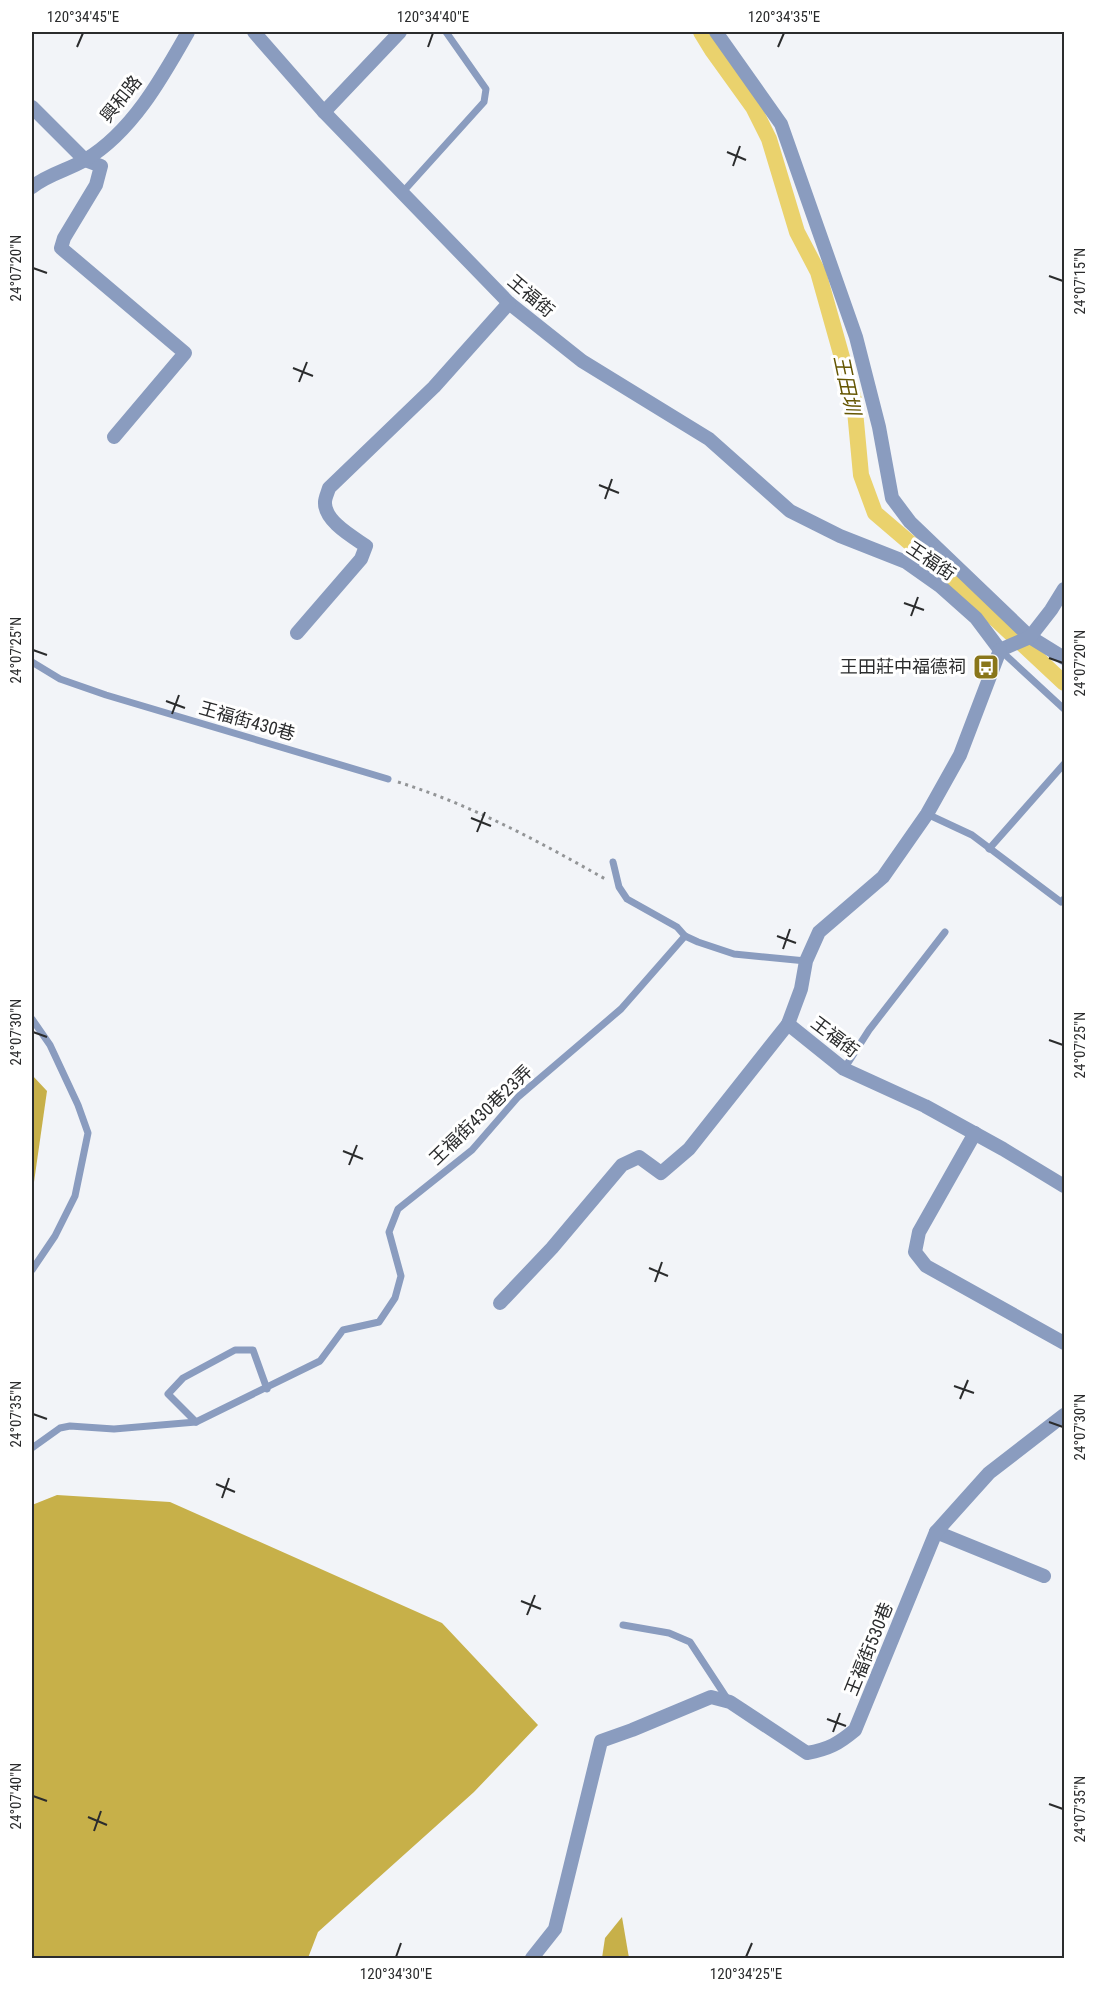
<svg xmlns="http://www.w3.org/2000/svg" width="1096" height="1990" font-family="'Roboto Condensed','Noto Sans TC',sans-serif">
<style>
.forest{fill:#c7b049}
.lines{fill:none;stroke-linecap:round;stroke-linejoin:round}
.canal{stroke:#ead26d;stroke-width:16}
.path{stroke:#939597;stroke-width:3;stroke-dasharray:3 4.5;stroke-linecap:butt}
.service{stroke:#8a9cbf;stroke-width:7}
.minor{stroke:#8a9cbf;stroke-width:14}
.ticks{fill:none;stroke:#2b2c2d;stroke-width:2}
.labels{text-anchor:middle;stroke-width:6;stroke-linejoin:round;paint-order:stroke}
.street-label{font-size:18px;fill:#2b2c2d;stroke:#fff}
.poi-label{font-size:18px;fill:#2b2c2d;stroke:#fff;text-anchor:end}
.water-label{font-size:20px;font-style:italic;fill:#655602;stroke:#fff}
.neatline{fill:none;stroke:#2b2c2d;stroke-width:2}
.ticks-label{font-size:15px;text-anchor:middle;fill:#2b2c2d}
</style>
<rect width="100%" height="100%" fill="#f2f4f8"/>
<!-- forest -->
<g class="forest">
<polygon points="32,1075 47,1091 32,1196"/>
<polygon points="57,1495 170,1502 442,1623 538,1725 474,1792 318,1932 308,1958 32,1958 32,1505"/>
<polygon points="622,1917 629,1958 602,1958 605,1938"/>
</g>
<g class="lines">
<!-- canal -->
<polyline class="canal" points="701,32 712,50 753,107 769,139 797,232 818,272 854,400 861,475 875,513 958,584 1064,683"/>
<!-- path -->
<path class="path" d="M398,782C472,805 540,842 607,880"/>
<!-- service -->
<g class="service">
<polyline points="401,194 484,102 486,89 446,32"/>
<polyline points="1000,650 1064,709"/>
<polyline points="32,662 60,679 106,695 388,779"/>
<polyline points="927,814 972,835 1061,902 1064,899"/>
<polyline points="989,849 1064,764"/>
<polyline points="613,862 619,887 627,899 677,927 685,936 698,942 734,954 806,961"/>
<polyline points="32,1019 50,1045 78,1105 88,1133 75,1196 55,1236 32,1270"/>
<polyline points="844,1069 869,1030 945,932"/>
<polyline points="196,1422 168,1394 183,1378 235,1350 253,1350 267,1389"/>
<polyline points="32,1448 60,1428 70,1426 114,1429 196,1422 320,1361 343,1330 379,1322 395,1298 401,1276 389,1232 398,1209 472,1150 518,1097 621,1009 685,936"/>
<polyline points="623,1625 669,1633 690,1642 728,1700"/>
</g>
<!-- minor -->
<g class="minor">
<polyline points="254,32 324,112 509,303 582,361 709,439 790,511 840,536 906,562 940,586 976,618 1000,650"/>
<polyline points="716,32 781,124 856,337 879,427 892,498 910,522 1030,637 1064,658"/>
<polyline points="32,107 85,160 101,166 96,185 64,238 61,248 185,353 114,437"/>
<polyline points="324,112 400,32"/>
<path d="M32,187C48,174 68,170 85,160C132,132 162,78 188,32"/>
<path d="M297,633L361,559L366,546C353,537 324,521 325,502C325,498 328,492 329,488L434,387L509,303"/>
<polyline points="1000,650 1030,637 1051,610 1064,589"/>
<polyline points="788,1024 844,1069 925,1106 1003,1149 1064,1186"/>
<polyline points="975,1133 919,1232 915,1252 926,1266 1064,1343"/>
<polyline points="500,1303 552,1248 622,1165 639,1157 661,1173 689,1149 788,1024 801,989 806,961 819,932 883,877 927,814 960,755 1000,650"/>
<polyline points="936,1532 1044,1576"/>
<path d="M532,1958L555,1929L601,1741L632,1730L711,1697L730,1702L807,1753C829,1749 838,1744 855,1730L936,1532L989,1473L1064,1415"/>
</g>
</g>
<!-- ticks -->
<path class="ticks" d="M77,47L83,33M428,47L433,33M778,47L784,33M727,152L746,160M733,166L740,146M33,268L47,273M1049,276L1063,281M293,368L313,376M299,382L307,362M599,485L619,493M605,499L612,479M904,603L924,610M911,616L918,597M33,650L47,655M1049,658L1063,663M166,701L185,708M172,714L179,695M471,818L491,826M477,832L485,812M777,936L796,943M783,949L790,929M33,1032L47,1037M1049,1040L1063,1045M343,1151L363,1159M349,1165L357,1145M649,1268L668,1276M655,1282L662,1262M954,1386L974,1393M960,1399L968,1380M33,1414L47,1419M1049,1422L1063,1427M216,1484L235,1492M222,1498L229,1478M521,1601L541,1609M527,1615L535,1595M827,1719L846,1726M833,1732L840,1713M33,1796L47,1801M1049,1804L1063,1809M88,1817L107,1825M94,1831L101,1811M396,1957L401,1943M746,1957L752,1943"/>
<!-- icons -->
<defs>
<g id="bus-square" transform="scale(1.35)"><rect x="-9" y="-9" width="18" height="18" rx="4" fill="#89761a" stroke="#fff"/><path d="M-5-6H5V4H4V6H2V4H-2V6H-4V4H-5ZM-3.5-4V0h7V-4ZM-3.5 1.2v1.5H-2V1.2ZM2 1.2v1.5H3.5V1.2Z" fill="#fff"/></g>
</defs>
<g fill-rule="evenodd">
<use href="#bus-square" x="986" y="667"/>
</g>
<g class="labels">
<!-- street labels -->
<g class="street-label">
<text transform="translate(121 99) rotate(-51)" y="6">興和路</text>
<text transform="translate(531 296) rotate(40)" y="6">王福街</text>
<text transform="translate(931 561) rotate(34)" y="6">王福街</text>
<text transform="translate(247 721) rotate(16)" y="6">王福街430巷</text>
<text transform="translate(835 1037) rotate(37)" y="6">王福街</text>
<text transform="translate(481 1115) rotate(-44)" y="6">王福街430巷23弄</text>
<text transform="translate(869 1649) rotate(-68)" y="6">王福街530巷</text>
</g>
<!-- poi labels -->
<g class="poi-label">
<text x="966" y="673">王田莊中福德祠</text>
</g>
<!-- water labels -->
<g class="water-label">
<text transform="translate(847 385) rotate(78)" y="7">王田圳</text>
</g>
</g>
<!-- border -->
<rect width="1096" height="1990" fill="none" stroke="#ffffff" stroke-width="66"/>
<rect x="33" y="33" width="1030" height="1924" class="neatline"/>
<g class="ticks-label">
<text x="83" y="22">120°34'45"E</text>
<text x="433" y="22">120°34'40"E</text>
<text x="784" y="22">120°34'35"E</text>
<text transform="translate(16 268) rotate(-90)" y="5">24°07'20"N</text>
<text transform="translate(1080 281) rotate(-90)" y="5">24°07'15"N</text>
<text transform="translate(16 650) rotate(-90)" y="5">24°07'25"N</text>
<text transform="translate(1080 663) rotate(-90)" y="5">24°07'20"N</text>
<text transform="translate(16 1032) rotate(-90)" y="5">24°07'30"N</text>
<text transform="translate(1080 1045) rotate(-90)" y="5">24°07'25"N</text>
<text transform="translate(16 1414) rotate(-90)" y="5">24°07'35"N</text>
<text transform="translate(1080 1427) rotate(-90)" y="5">24°07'30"N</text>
<text transform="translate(16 1796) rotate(-90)" y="5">24°07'40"N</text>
<text transform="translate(1080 1809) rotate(-90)" y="5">24°07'35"N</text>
<text x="396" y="1979">120°34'30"E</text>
<text x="746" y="1979">120°34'25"E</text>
</g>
</svg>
